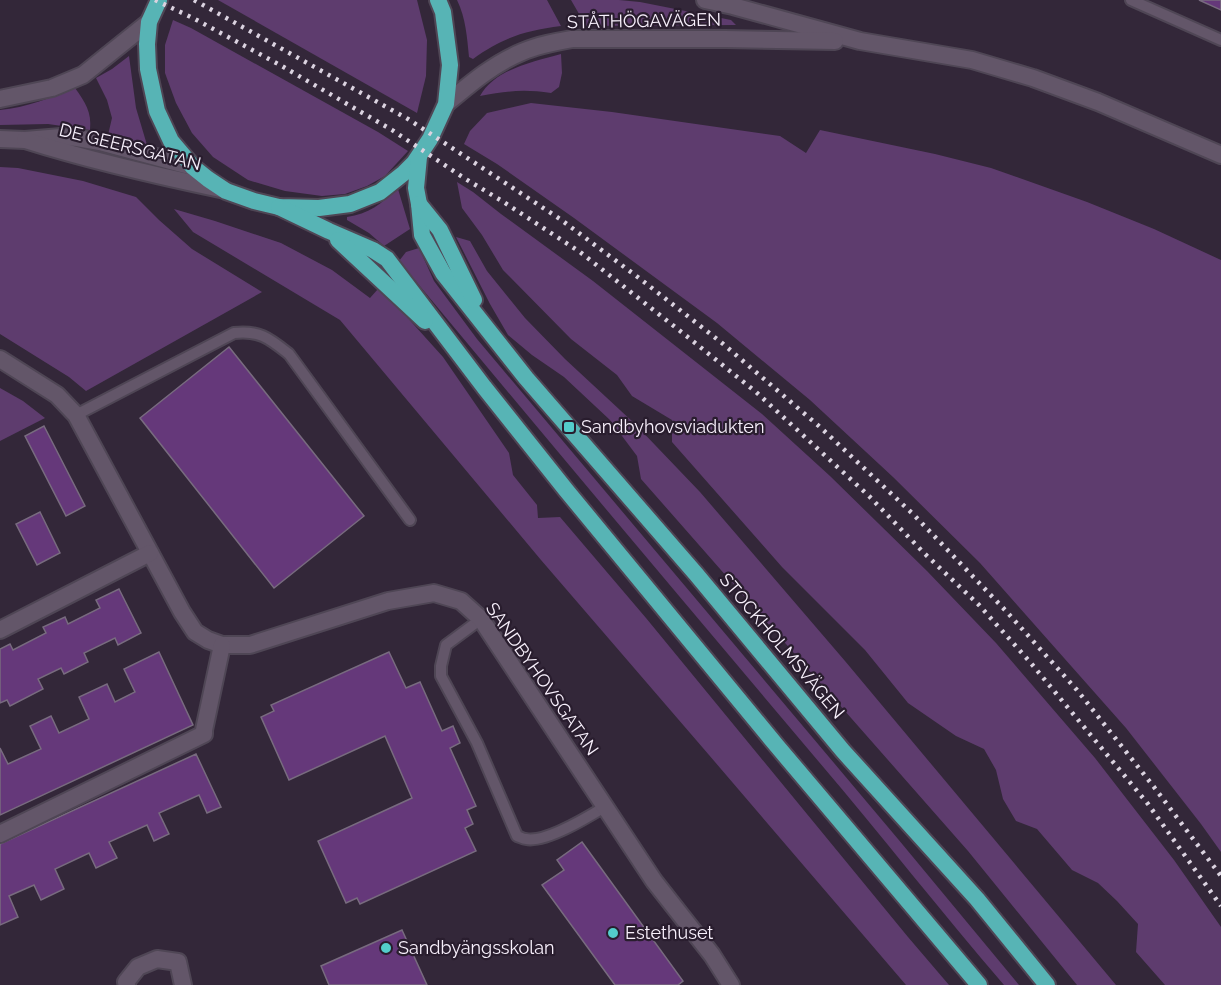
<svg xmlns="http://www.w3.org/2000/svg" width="1221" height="985" font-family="Raleway,sans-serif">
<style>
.green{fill:#5e3c6e}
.building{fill:#65387a;stroke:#786b7f;stroke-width:1.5}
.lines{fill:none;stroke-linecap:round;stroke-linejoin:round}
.service-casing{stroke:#4f4655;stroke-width:14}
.minor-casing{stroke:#4f4655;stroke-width:20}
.secondary-casing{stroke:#4f4655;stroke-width:20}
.trunk-casing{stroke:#4f4655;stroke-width:20}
.service{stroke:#635669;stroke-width:10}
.minor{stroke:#635669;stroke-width:16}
.secondary{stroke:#635669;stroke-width:16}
.trunk{stroke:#57b4b5;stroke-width:16}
.rail{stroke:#dbd3e0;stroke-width:4.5;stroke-dasharray:3 6;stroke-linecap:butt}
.poi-dot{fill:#53cdcb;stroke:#291d2e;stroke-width:2}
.labels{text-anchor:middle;stroke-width:4.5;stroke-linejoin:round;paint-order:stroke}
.street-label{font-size:18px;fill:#f8f0fc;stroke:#291d2e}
.poi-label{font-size:18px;fill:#f8f0fc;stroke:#291d2e;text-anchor:start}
</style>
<rect width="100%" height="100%" fill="#332739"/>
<!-- green -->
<g class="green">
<polygon points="218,0 417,0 427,40 426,76 417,113"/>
<path d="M457,0H547L561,26C525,31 503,37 473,59L469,57C467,37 466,19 457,0Z"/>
<polygon points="571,0 619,0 640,2 731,20 736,25 583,26 582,19"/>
<polygon points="173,20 191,28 378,132 408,151 385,176 367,186 345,194 322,196 285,191 248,180 213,157 192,133 176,103 165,73 165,45"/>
<path d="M561,54L562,73L559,87L551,93C524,89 506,91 480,96C495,69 533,62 561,54Z"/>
<polygon points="129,56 136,108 147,145 108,135 112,118 107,100 96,78 112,69"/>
<path d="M75,88C85,102 92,112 90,130L48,124L0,125V110C26,108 51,97 75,88Z"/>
<polygon points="531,103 612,112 780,136 806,153 820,130 935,154 991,168 1087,202 1154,229 1221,260 1221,852 1201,824 1126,728 980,563 893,477 810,400 717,323 574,218 497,164 464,144 470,131 487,113"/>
<polygon points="0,167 18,168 83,181 136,197 159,220 192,249 262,292 86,391 69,377 0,334"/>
<polygon points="457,182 473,192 501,214 593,281 762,414 830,476 927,571 996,643 1095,758 1174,860 1221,927 1221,985 1165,985 1136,952 1138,924 1117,901 1098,883 1072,870 1037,829 1016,821 1003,799 996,770 984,749 956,736 908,703 865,650 782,567 672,442 672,420 632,396 617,375 571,339 503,270 482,235 462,208"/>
<path d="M397,188L398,189L410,229L384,246L369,233L347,220V217C368,214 382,204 397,188Z"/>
<polygon points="174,209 215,221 281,243 332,270 370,298 378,289 397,306 443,357 509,453 513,475 537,505 538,518 560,517 646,618 908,937 949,985 906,985 709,755 541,560 340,320 193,232"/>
<polygon points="456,237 470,241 487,271 525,318 565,359 634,423 700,492 845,661 1116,985 1077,985 968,851 641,479 637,456 610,420 564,377 532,355 508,335 490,304"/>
<path d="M419,248L434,281L477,339L898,839L1019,985H1004C941,912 882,836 819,762C679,596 538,429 399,261L406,252Z"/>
<polygon points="0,388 23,401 45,418 0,441"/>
</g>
<!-- building -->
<g class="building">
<polygon points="1199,0 1221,0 1221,10"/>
<polygon points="229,347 364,516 274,588 140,418"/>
<polygon points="44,426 85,506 66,516 25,436"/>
<polygon points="40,512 60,553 37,565 16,524"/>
<polygon points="119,589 141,633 118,645 115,638 84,653 88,662 64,674 61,668 38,679 43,689 10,706 7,700 0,703 0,649 10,644 13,650 46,633 43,627 65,617 68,624 100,608 96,600"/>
<polygon points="159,652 193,725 0,815 0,748 8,764 41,749 30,726 51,716 59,733 89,719 79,697 107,684 115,702 135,692 124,669"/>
<polygon points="389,652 406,688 420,682 442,731 453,726 460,743 450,748 476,806 467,810 473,824 465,828 476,851 360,904 357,898 346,903 318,841 412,798 385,736 289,780 261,717 274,711 271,705"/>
<polygon points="196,754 221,807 207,813 199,795 159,813 169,834 154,841 147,825 109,842 117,858 96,868 89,853 55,869 64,889 41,900 34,885 9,896 18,917 0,925 0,844"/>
<polygon points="582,842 683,981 678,985 615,985 542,885 564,870 557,860"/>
<polygon points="402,930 427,985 329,985 321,966"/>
</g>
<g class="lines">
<!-- service casing -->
<g class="service-casing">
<g id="service">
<polyline points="1131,0 1221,40"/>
<path d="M76,415L234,333C260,330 270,339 289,354L410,520"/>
<path d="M481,619L446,645L441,666V676L477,743L517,836C520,837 523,839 526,839C546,843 588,817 606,806"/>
</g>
</g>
<!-- minor casing -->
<g class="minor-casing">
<g id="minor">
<polyline points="0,359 57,395 76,415 182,612 195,632 208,640 222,645 250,645 388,601 434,593 461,601 481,619 654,881 712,955 731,985"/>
<polyline points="0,630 150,553"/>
<polyline points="0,834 204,734 204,730 222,645"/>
<polyline points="127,985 126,982 138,967 157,959 178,962 183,985"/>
</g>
</g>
<!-- secondary casing -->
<g class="secondary-casing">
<g id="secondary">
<polyline points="705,0 733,6 860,41 972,60 1033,78 1098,102 1221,155"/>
<polyline points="0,99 52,88 83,75 149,22"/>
<path d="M446,104C470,84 493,64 522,52C538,45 555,42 572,39H725L835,41"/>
<polyline points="0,139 25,140 61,137 77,138 100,142 193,167"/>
<path d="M25,140C91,161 158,176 225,190"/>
</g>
</g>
<!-- trunk casing -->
<g class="trunk-casing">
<g id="trunk">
<polyline points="159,0 149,22 147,44 148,69 157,111 171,141 193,167 208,179 226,191 254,201 279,207 319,208 350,204 380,192 404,173 414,163 430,139 446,104 450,65 443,12 438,0"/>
<polyline points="419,157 416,188 419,204 422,235 443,273 526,378 696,574 843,751 977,899 1047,985"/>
<polyline points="419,204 440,230 474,300"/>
<polyline points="279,207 329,231 373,250 387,259 484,387 566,490 777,746 979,985"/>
<polyline points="338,240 425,321"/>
</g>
</g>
<!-- service -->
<use href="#service" class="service"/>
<!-- minor -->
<use href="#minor" class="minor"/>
<!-- secondary -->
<use href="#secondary" class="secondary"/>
<!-- trunk -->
<use href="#trunk" class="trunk"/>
<!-- rail -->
<g class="rail">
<polyline points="155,0 193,18 280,65 392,130 464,178 502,201 580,252 689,338 756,392 869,496 924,553 979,605 1030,662 1148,804 1221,906"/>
<polyline points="194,0 408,119 560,219 639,278 722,343 820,427 914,515 1006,611 1077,690 1154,787 1221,876"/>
</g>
</g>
<!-- markers -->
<g class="poi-dot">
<rect x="563" y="421" width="12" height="12" rx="3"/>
<circle cx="613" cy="933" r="6"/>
<circle cx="386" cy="948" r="6"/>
</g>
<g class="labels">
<!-- street labels -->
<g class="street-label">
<text transform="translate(644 21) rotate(-1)" y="6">STÅTHÖGAVÄGEN</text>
<text transform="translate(130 147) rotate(14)" y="6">DE GEERSGATAN</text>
<text transform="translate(782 646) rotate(50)" y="6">STOCKHOLMSVÄGEN</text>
<text transform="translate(542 679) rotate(55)" y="6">SANDBYHOVSGATAN</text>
</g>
<!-- poi labels -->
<g class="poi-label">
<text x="581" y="433">Sandbyhovsviadukten</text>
<text x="625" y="939">Estethuset</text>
<text x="398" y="954">Sandbyängsskolan</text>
</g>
</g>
</svg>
